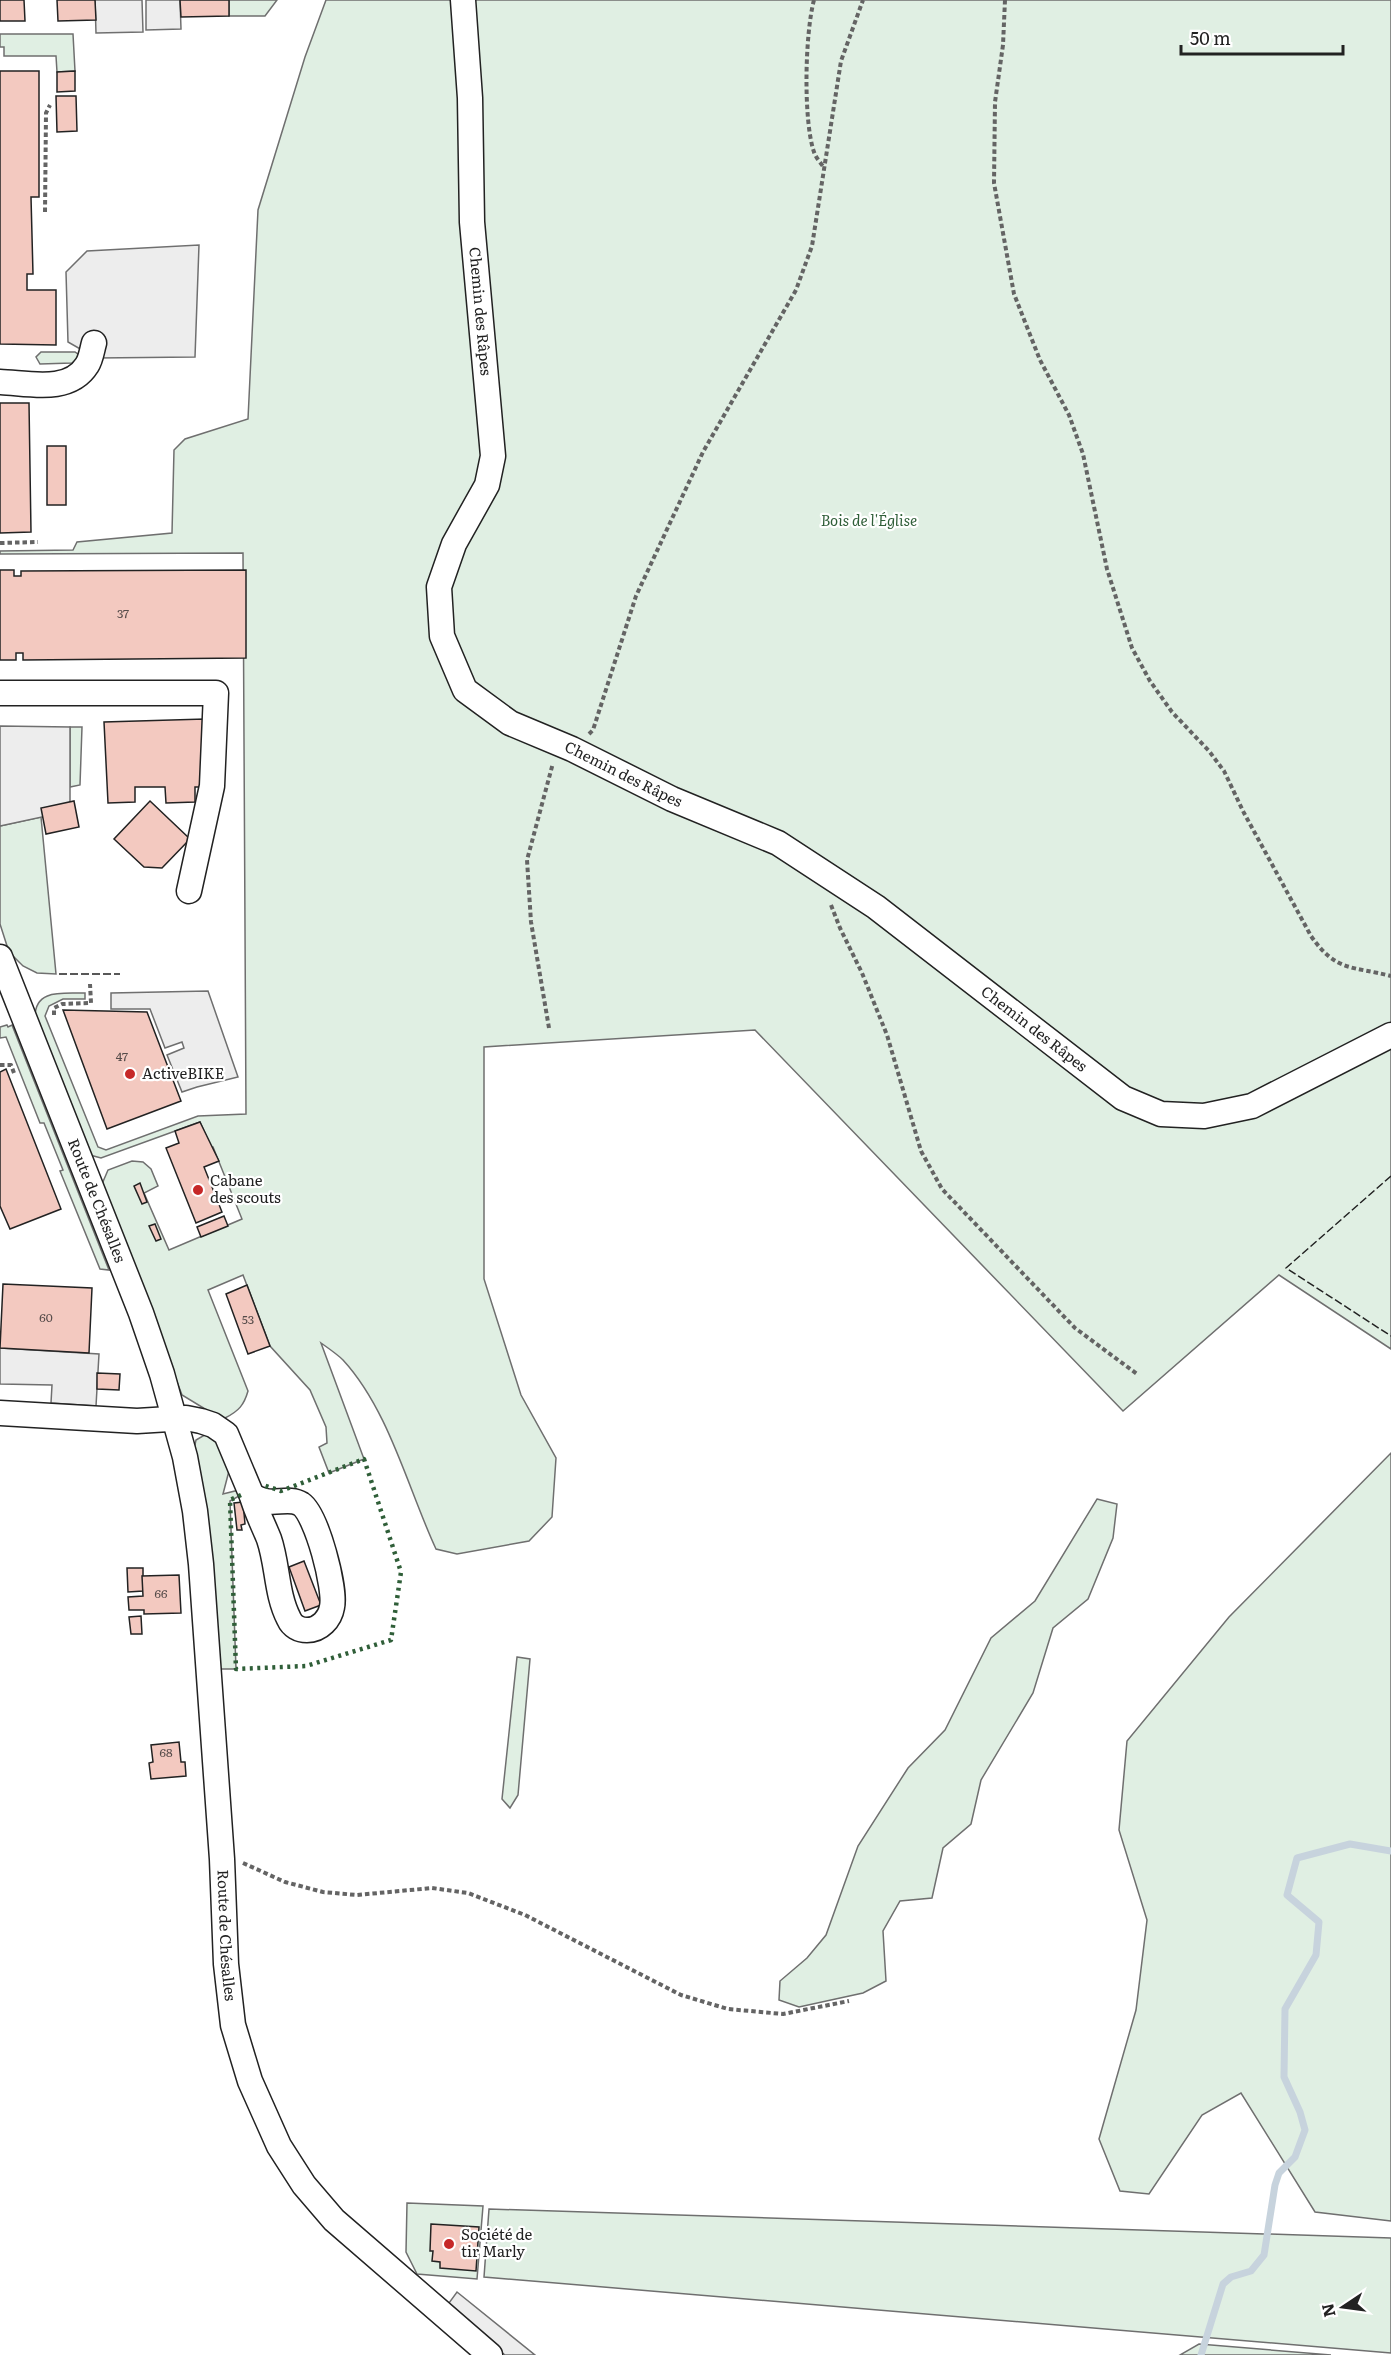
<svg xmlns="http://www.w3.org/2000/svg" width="1391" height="2355" font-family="Literata,serif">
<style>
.green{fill:#e0efe3;stroke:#6f6f6f;stroke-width:1.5}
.parking{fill:#ededed;stroke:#6f6f6f;stroke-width:1.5}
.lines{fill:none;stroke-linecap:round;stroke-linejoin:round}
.stream{stroke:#c7d3dd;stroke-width:7}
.building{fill:#f3c9c0;stroke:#222;stroke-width:1.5}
.minor-casing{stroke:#222;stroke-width:27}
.path{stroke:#646464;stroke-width:4;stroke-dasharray:4.5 3;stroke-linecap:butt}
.minor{stroke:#fff;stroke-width:24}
.hedge{stroke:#2f5e38;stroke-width:4.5;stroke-dasharray:3 4.5;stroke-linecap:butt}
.fence{stroke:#222;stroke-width:1.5;stroke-dasharray:8 3;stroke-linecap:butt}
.poi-dot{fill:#c62828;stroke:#fff;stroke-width:2}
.labels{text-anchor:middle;stroke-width:4.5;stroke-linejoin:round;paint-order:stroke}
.number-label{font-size:12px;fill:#564c4a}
.street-label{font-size:15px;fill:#222;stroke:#fff}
.park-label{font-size:15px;font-style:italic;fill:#2f5e38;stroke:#fff}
.poi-label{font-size:15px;fill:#222;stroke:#fff;text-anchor:start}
</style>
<rect width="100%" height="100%" fill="#fff"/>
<!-- green -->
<g class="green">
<polygon points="229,0 277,0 265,16 229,16"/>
<path d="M326,0H1391V1349L1279,1275L1123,1411L755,1030L484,1047V1279L521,1395L556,1458L552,1517L529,1541L457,1554L436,1549C408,1489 389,1410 343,1360C337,1354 328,1348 321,1343L364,1459L329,1473L319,1447L327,1443L326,1427L310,1390L270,1346L243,1275L208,1290L248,1391C244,1405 239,1411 225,1418L210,1412L182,1395L102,1184L108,1170L132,1161L143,1162L151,1169L158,1186L144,1193L169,1250L242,1219L213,1147H211L200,1122L101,1158L90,1155L35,1017C35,988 64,994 85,993V999H63L49,1006L45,1016L98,1147L106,1150L198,1116L246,1114L243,553L0,554V551L73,550L77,542L172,533L174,450L185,439L248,419L258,210L305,57Z"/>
<polygon points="0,34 73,34 75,71 57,72 56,56 4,56 4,47 0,47"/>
<polygon points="41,352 75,352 82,357 72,363 40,364 36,357"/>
<polygon points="70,727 82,727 80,785 70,787"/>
<polygon points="41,817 56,974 37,973 23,966 9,952 0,924 0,826"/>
<polygon points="7,1025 8,1027 12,1025 109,1270 100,1269 60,1171 63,1170 44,1123 40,1123 6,1037 0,1038 0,1027"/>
<polygon points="208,1433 215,1435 230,1467 223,1494 239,1490 241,1495 230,1501 236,1669 219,1669 215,1589 194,1449 196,1440"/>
<polygon points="1391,1453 1391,2221 1315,2212 1241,2093 1202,2115 1149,2194 1120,2191 1099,2139 1136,2010 1147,1920 1119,1830 1127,1741 1229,1617"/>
<polygon points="1097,1499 1117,1504 1113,1538 1088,1599 1053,1628 1033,1693 981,1780 971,1824 943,1848 932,1898 900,1901 883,1931 886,1981 863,1993 799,2007 779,2000 780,1981 807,1958 826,1935 858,1846 908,1768 945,1730 991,1638 1035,1601"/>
<polygon points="517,1657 530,1659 518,1795 510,1808 502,1799"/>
<polygon points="407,2203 483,2206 477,2279 417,2274 406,2252"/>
<polygon points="489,2209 1391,2238 1391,2353 484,2277"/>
<polygon points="1199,2344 1331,2355 1180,2355"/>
</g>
<!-- parking -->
<g class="parking">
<polygon points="95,0 142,0 143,32 96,33"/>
<polygon points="146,0 180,0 181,29 146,30"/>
<polygon points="199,245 195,357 96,358 68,342 66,272 87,251"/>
<polygon points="0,726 70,727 70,811 0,826"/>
<polygon points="208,991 238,1077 197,1087 182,1092 167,1055 184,1048 182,1042 165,1048 150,1009 111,1009 111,993"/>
<polygon points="0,1348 99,1354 96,1406 51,1403 52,1385 0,1384"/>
<polygon points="457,2292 535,2355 505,2355 446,2307"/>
</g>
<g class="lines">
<!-- stream -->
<polyline class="stream" points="1201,2355 1223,2284 1231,2277 1251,2271 1264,2255 1275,2185 1279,2173 1295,2157 1305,2130 1300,2112 1284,2077 1285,2009 1316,1955 1319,1922 1287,1895 1297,1858 1350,1844 1391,1851"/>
</g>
<!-- building -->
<g class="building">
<polygon points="0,0 24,0 25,21 0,21"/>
<polygon points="57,0 95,0 96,20 58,21"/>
<polygon points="180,0 229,0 229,16 181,17"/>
<polygon points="0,71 39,71 39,197 31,197 33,274 27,274 27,290 56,290 56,345 0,344"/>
<polygon points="75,71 75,91 57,92 57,72"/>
<polygon points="56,96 76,96 77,131 57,132"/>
<polygon points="0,403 29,403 31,532 0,533"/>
<rect x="47" y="446" width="19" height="59"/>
<polygon points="0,570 14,570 14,576 21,576 21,571 246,570 246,658 23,660 23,653 16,653 16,660 0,660"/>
<polygon points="205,719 207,787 195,787 195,802 166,803 165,787 135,787 135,802 108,803 104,722"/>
<polygon points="74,801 79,827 46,834 41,808"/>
<polygon points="150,801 190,839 162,868 144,867 114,839"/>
<polygon points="63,1010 147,1012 181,1101 107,1129"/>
<polygon points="6,1069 61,1209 10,1229 0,1206 0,1072"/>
<polygon points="200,1122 219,1161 204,1167 222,1212 196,1223 166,1148 179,1143 175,1131"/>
<polygon points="140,1183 147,1202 142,1204 134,1186"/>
<polygon points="224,1216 228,1226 201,1237 197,1227"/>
<polygon points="155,1224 161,1239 156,1241 149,1226"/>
<polygon points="3,1284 92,1288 89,1353 0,1348"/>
<polygon points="247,1285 270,1346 248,1354 226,1294"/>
<polygon points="97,1373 120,1374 119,1390 97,1389"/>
<polygon points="243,1502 245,1524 241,1525 242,1530 237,1530 234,1503"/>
<polygon points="304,1561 321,1605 305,1611 289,1567"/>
<polygon points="127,1568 143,1568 143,1591 128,1592"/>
<polygon points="179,1575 181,1613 144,1614 144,1610 129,1610 128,1597 143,1596 142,1576"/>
<polygon points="141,1616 142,1634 131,1634 129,1617"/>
<polygon points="179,1742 181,1762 185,1762 186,1776 151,1779 149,1763 153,1762 151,1745"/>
<polygon points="431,2224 479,2227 476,2271 440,2268 440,2262 432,2261 433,2251 430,2251"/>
</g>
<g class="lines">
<!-- minor casing -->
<g class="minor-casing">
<g id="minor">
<path id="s1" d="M463,0L470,98L472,222L493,456L487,485L454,544L439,587L442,636L465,690L510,723L572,749L672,799L778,843L876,907L1123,1098L1161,1114L1204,1116L1252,1106L1391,1035"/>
<path d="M0,382C28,383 69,394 87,365C91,359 92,350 94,343"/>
<polyline points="0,693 216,693 212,786 189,891"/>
<path id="s2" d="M0,957L141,1313L162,1374L185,1457L195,1511L201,1564L222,1859L226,1964L233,2025L250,2081L279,2146L304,2185L334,2220L490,2355"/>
<polyline points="0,1413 137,1421 186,1418 201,1421 213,1425 226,1434 252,1496"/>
<path d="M252,1496C256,1498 261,1500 265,1501C277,1504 290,1497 301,1504C317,1515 336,1589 332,1607C330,1619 320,1630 307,1630C299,1630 292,1626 289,1619C276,1594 278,1565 269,1539C263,1524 256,1511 252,1496Z"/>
</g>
</g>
<!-- path -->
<g class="path">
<path d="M814,0C805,33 803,120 814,152C816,158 821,163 824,168"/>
<path d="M1005,0L1003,45L995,102L994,183L1014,294L1040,360L1069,415L1083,454L1107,569L1132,648L1150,681L1172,712L1209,751L1224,771L1244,813L1311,936C1336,972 1352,966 1391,976"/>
<polyline points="45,212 46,113 50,105"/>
<polyline points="0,543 38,542"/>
<polyline points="589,734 593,730 636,596 703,452 796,290 812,246 841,61 863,0"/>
<polyline points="831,905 840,928 862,973 887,1035 921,1151 942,1189 1075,1328 1137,1374"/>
<polyline points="54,1015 54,1008 62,1004 91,1003 90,984"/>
<polyline points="549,1028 531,922 527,860 553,763"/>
<polyline points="0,1065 11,1065 14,1073"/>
<polyline points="243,1863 285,1882 323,1892 357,1895 432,1888 468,1893 525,1915 681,1995 728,2009 783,2014 849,2001"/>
</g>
<!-- minor -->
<use href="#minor" class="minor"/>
<!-- hedge -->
<polyline class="hedge" points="241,1495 230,1500 236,1669 306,1666 391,1640 401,1572 364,1459 281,1491 263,1485"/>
<!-- fence -->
<g class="fence">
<polyline points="59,974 120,974"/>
<polyline points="1391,1176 1286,1268 1391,1336"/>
</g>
</g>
<!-- markers -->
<g class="poi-dot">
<circle cx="130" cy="1074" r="6"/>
<circle cx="198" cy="1190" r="6"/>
<circle cx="449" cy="2244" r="6"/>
</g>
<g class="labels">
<!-- number labels -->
<g class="number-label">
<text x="123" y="618">37</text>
<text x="122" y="1061">47</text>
<text x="46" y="1322">60</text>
<text x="248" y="1324">53</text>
<text x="161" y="1598">66</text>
<text x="166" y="1757">68</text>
</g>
<!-- street labels -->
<g class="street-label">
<text dy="5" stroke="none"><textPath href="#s1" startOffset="312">Chemin des Râpes</textPath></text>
<text dy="5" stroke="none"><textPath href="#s1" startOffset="888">Chemin des Râpes</textPath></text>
<text dy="5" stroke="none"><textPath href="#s1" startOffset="1374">Chemin des Râpes</textPath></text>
<text dy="5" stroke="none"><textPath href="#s2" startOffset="262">Route de Chésalles</textPath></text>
<text dy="5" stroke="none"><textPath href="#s2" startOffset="1014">Route de Chésalles</textPath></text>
</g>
<!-- park labels -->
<g class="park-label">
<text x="869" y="526">Bois de l'Église</text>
</g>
<!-- poi labels -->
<g class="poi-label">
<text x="142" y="1079">ActiveBIKE</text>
<text x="210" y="1186">Cabane<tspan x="210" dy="17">des scouts</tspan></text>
<text x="461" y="2240">Société de<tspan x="461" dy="17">tir Marly</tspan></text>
</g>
</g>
<!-- north arrow -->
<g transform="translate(1343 2307) rotate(257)" stroke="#ffffff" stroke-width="4.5" paint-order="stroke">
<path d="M0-4.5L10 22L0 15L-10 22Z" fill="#222222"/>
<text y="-9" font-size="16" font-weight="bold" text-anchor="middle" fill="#222222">N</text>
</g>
<!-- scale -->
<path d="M1181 45v9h162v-9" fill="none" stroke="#222222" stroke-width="3"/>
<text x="1190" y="45" font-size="18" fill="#222222" stroke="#ffffff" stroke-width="4.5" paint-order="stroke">50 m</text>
</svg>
